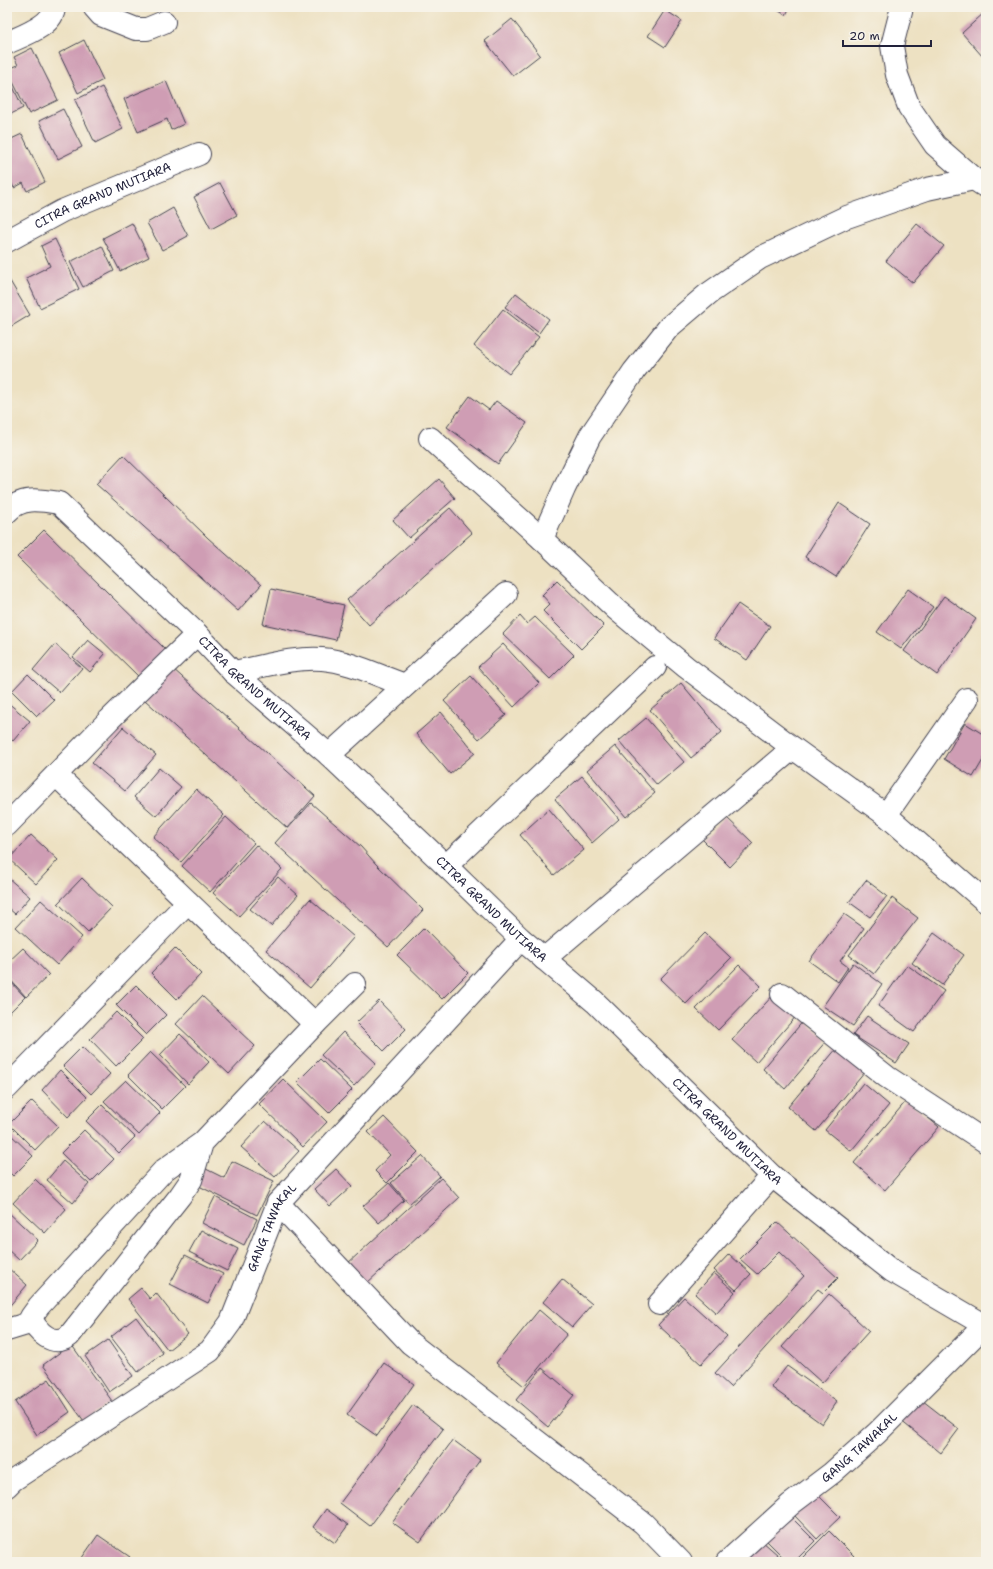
<svg xmlns="http://www.w3.org/2000/svg" width="993" height="1569" font-family="'Shantell Sans',sans-serif">
<style>
.building{fill:#cf9db4}
.lines{fill:none;stroke-linecap:round;stroke-linejoin:round}
.minor-casing{stroke:#403f4f;stroke-width:24}
.minor{stroke:#fff;stroke-width:22}
.labels{text-anchor:middle;stroke-width:3;stroke-linejoin:round;paint-order:stroke}
.street-label{font-size:12px;fill:#22223b;stroke:#f7f3e8}
</style>
<rect width="100%" height="100%" fill="#f7f3e8"/>
<filter id="ink" filterUnits="userSpaceOnUse"><feTurbulence type="fractalNoise" baseFrequency=".025" numOctaves="2"/><feDisplacementMap in="SourceGraphic" scale="8" xChannelSelector="R" yChannelSelector="G"/><feConvolveMatrix kernelMatrix="1 2 1 2 8 2 1 2 1" color-interpolation-filters="sRGB"/></filter>
<filter id="wash" filterUnits="userSpaceOnUse"><feTurbulence type="fractalNoise" baseFrequency=".012" numOctaves="4" result="noise"/><feDisplacementMap in="SourceGraphic" scale="16" xChannelSelector="R" yChannelSelector="G"/><feGaussianBlur stdDeviation="0.9" result="paint"/><feColorMatrix in="noise" values="0 0 0 0 0 0 0 0 0 0 0 0 0 0 0 0 0 1.4 0 .05"/><feComposite in="paint" operator="in"/></filter>
<g filter="url(#wash)">
<rect width="100%" height="100%" fill="#ede1c2"/>
<g id="blocks">
<!-- building -->
<g class="building">
<polygon points="772,7 790,7 786,15"/>
<polygon points="665,10 682,21 665,47 648,36"/>
<polygon points="986,11 986,54 983,57 962,33"/>
<polygon points="512,19 540,55 513,76 485,41"/>
<polygon points="84,40 103,80 78,93 59,53"/>
<polygon points="32,48 58,100 29,114 7,70 18,65 14,57"/>
<polygon points="7,74 23,108 7,116"/>
<polygon points="166,81 184,124 171,130 167,119 138,132 124,99"/>
<polygon points="102,87 123,129 95,143 75,100"/>
<polygon points="63,109 82,147 58,159 39,121"/>
<polygon points="22,134 45,182 27,191 23,183 14,188 7,174 7,141"/>
<polygon points="220,183 237,215 211,229 194,197"/>
<polygon points="173,208 188,236 162,250 147,223"/>
<polygon points="132,223 149,257 120,271 103,238"/>
<polygon points="917,224 944,246 913,283 886,261"/>
<polygon points="55,239 79,289 40,308 26,278 50,266 41,246"/>
<polygon points="102,246 114,271 83,287 70,262"/>
<polygon points="7,276 30,315 7,329"/>
<polygon points="516,293 549,319 539,333 505,307"/>
<polygon points="503,309 539,337 509,374 474,346"/>
<polygon points="470,396 489,410 496,401 527,423 498,464 447,427"/>
<polygon points="123,455 208,538 261,585 238,611 96,484"/>
<polygon points="439,479 455,498 409,538 393,520"/>
<polygon points="839,503 870,524 836,577 805,557"/>
<polygon points="450,508 472,533 369,625 347,600"/>
<polygon points="44,530 168,652 141,679 17,557"/>
<polygon points="557,580 604,626 581,649 543,611 550,604 542,595"/>
<polygon points="271,589 344,605 336,640 263,624"/>
<polygon points="908,589 933,607 901,649 877,632"/>
<polygon points="944,596 976,619 937,675 904,651"/>
<polygon points="738,604 770,626 747,660 714,638"/>
<polygon points="520,616 527,624 535,617 574,655 550,679 503,634"/>
<polygon points="88,640 105,654 90,672 73,657"/>
<polygon points="55,644 82,668 60,693 33,670"/>
<polygon points="503,644 539,683 514,707 478,667"/>
<polygon points="172,668 315,796 287,828 145,700"/>
<polygon points="28,674 54,700 37,716 12,691"/>
<polygon points="471,676 506,715 479,739 444,701"/>
<polygon points="681,683 722,732 691,758 650,710"/>
<polygon points="7,702 30,721 13,741 7,736"/>
<polygon points="441,712 475,753 450,774 416,734"/>
<polygon points="646,718 684,762 657,785 619,741"/>
<polygon points="965,723 986,736 986,755 973,777 944,759"/>
<polygon points="123,727 156,755 125,791 92,763"/>
<polygon points="615,746 655,793 626,817 587,770"/>
<polygon points="159,768 181,787 156,816 134,797"/>
<polygon points="582,776 619,819 592,843 555,799"/>
<polygon points="196,789 224,815 181,862 153,837"/>
<polygon points="311,803 361,847 376,864 423,910 388,947 275,843"/>
<polygon points="549,809 584,850 554,875 520,835"/>
<polygon points="725,816 753,843 730,867 702,839"/>
<polygon points="226,817 254,843 210,892 182,866"/>
<polygon points="31,835 58,860 36,884 9,859"/>
<polygon points="256,845 282,869 239,916 213,893"/>
<polygon points="7,877 30,897 15,914 7,907"/>
<polygon points="278,877 298,895 271,926 250,909"/>
<polygon points="82,878 112,907 88,932 58,903"/>
<polygon points="866,880 887,896 870,917 849,902"/>
<polygon points="892,898 918,918 874,974 849,955"/>
<polygon points="310,899 354,937 310,988 266,950"/>
<polygon points="41,900 82,937 57,965 16,927"/>
<polygon points="844,914 864,928 840,961 848,967 838,982 809,961"/>
<polygon points="424,928 468,973 442,999 397,955"/>
<polygon points="705,933 731,958 686,1004 660,979"/>
<polygon points="934,933 964,955 942,985 912,963"/>
<polygon points="23,948 49,975 26,997 7,976 7,963"/>
<polygon points="175,948 201,974 177,999 151,973"/>
<polygon points="853,963 882,984 853,1026 823,1006"/>
<polygon points="739,965 761,986 718,1030 696,1009"/>
<polygon points="907,965 944,991 914,1032 878,1006"/>
<polygon points="7,978 25,997 7,1015"/>
<polygon points="136,985 166,1015 146,1035 116,1005"/>
<polygon points="775,993 798,1014 756,1062 732,1040"/>
<polygon points="202,996 255,1046 229,1074 176,1024"/>
<polygon points="379,1001 406,1029 384,1051 356,1023"/>
<polygon points="116,1012 143,1039 116,1066 90,1039"/>
<polygon points="867,1016 909,1044 896,1063 853,1035"/>
<polygon points="804,1020 827,1040 785,1089 763,1069"/>
<polygon points="343,1032 376,1063 354,1086 321,1055"/>
<polygon points="180,1034 209,1062 188,1084 160,1055"/>
<polygon points="82,1047 110,1074 91,1094 63,1066"/>
<polygon points="837,1048 865,1072 816,1131 788,1107"/>
<polygon points="150,1052 185,1086 162,1109 128,1075"/>
<polygon points="320,1059 352,1090 329,1113 297,1082"/>
<polygon points="60,1070 87,1097 68,1117 42,1090"/>
<polygon points="283,1079 327,1122 303,1147 259,1104"/>
<polygon points="126,1080 160,1113 139,1135 104,1101"/>
<polygon points="863,1083 889,1105 851,1151 825,1130"/>
<polygon points="907,1100 939,1127 885,1190 854,1163"/>
<polygon points="32,1101 58,1126 35,1150 9,1124"/>
<polygon points="102,1105 135,1137 119,1153 86,1121"/>
<polygon points="384,1117 418,1152 387,1183 375,1171 390,1155 368,1132"/>
<polygon points="265,1121 299,1151 275,1177 241,1147"/>
<polygon points="84,1130 114,1159 91,1182 61,1153"/>
<polygon points="7,1131 33,1156 13,1176 7,1170"/>
<polygon points="422,1156 440,1176 409,1204 391,1183"/>
<polygon points="63,1161 89,1184 73,1203 47,1180"/>
<polygon points="232,1161 274,1181 257,1215 197,1185 204,1168 224,1178"/>
<polygon points="336,1169 352,1186 330,1206 314,1189"/>
<polygon points="441,1178 459,1198 366,1284 347,1264"/>
<polygon points="35,1179 66,1209 45,1233 13,1203"/>
<polygon points="389,1183 404,1200 379,1223 363,1206"/>
<polygon points="215,1197 257,1219 244,1245 202,1223"/>
<polygon points="7,1211 38,1240 19,1260 7,1249"/>
<polygon points="777,1222 838,1278 823,1293 818,1289 730,1387 715,1373 804,1276 779,1252 757,1274 740,1259"/>
<polygon points="201,1230 238,1249 227,1271 189,1252"/>
<polygon points="729,1254 751,1274 736,1290 714,1270"/>
<polygon points="185,1255 223,1274 208,1303 170,1284"/>
<polygon points="7,1267 27,1285 7,1309"/>
<polygon points="714,1273 735,1292 716,1313 695,1294"/>
<polygon points="562,1279 592,1304 572,1327 543,1302"/>
<polygon points="141,1288 150,1299 156,1293 188,1334 168,1350 128,1299"/>
<polygon points="829,1294 869,1331 822,1383 782,1347"/>
<polygon points="684,1297 727,1336 701,1364 658,1325"/>
<polygon points="539,1310 567,1334 524,1386 496,1363"/>
<polygon points="136,1317 163,1353 138,1372 111,1337"/>
<polygon points="108,1340 133,1376 109,1392 85,1356"/>
<polygon points="71,1344 112,1401 84,1421 43,1365"/>
<polygon points="384,1363 414,1384 377,1436 347,1415"/>
<polygon points="787,1366 837,1402 822,1424 771,1387"/>
<polygon points="542,1368 574,1395 548,1427 516,1400"/>
<polygon points="49,1379 70,1412 37,1435 15,1402"/>
<polygon points="918,1397 959,1429 941,1453 900,1420"/>
<polygon points="413,1405 443,1429 370,1526 340,1503"/>
<polygon points="453,1440 480,1460 420,1542 392,1522"/>
<polygon points="816,1493 840,1517 817,1539 794,1515"/>
<polygon points="326,1509 348,1525 335,1543 313,1527"/>
<polygon points="790,1516 815,1541 794,1562 788,1562 766,1540"/>
<polygon points="829,1531 854,1556 848,1562 798,1562"/>
<polygon points="98,1535 130,1557 126,1562 79,1562"/>
<polygon points="762,1541 786,1562 744,1562"/>
</g>
</g>
</g>
<g filter="url(#ink)">
<use href="#blocks" fill-opacity="0" stroke="#403f4f" stroke-width="1"/>
<g class="lines">
<!-- minor casing -->
<g class="minor-casing">
<g id="minor">
<polyline points="94,7 101,15 136,29 147,29 164,22"/>
<polyline points="902,7 892,46 897,75 909,107 935,145 974,179 983,185"/>
<path d="M7,43C21,36 54,26 54,7"/>
<path id="s1" d="M7,241L62,211L199,154"/>
<polyline points="430,438 542,539 616,609 686,667 793,748 544,959"/>
<path id="s2" d="M7,512C21,496 41,500 59,503L197,634L233,672L329,755L446,866L521,939L595,1002L772,1176L892,1271L986,1326"/>
<polyline points="542,539 564,489 590,436 634,371 669,327 708,294 760,258 844,218 927,189 974,179"/>
<path d="M233,672C262,667 292,657 322,659C350,661 378,676 405,685"/>
<polyline points="793,748 886,815 986,902"/>
<polyline points="329,755 506,594"/>
<polyline points="56,775 315,1024"/>
<polyline points="886,815 967,699"/>
<polyline points="7,825 109,720 197,634"/>
<polyline points="446,866 655,667"/>
<polyline points="782,994 887,1077 986,1142"/>
<polyline points="7,1088 188,902"/>
<path d="M202,1143L191,1180L180,1196L69,1336C54,1348 36,1332 31,1317L39,1306L164,1170L202,1143L315,1024L355,984"/>
<polyline points="278,1203 410,1343 643,1523 681,1562"/>
<polyline points="659,1304 772,1176"/>
<polyline points="7,1330 33,1322"/>
<path id="s3" d="M7,1486L13,1480L210,1351L231,1322L278,1203L521,939"/>
<path id="s4" d="M727,1562L791,1504L832,1473L877,1433L986,1324"/>
</g>
</g>
<!-- minor -->
<use href="#minor" class="minor"/>
</g>
</g>
<g class="labels">
<!-- street labels -->
<g class="street-label">
<text dy="4" stroke="none"><textPath href="#s1" startOffset="106">CITRA GRAND MUTIARA</textPath></text>
<text dy="4" stroke="none"><textPath href="#s2" startOffset="325">CITRA GRAND MUTIARA</textPath></text>
<text dy="4" stroke="none"><textPath href="#s2" startOffset="649">CITRA GRAND MUTIARA</textPath></text>
<text dy="4" stroke="none"><textPath href="#s2" startOffset="973">CITRA GRAND MUTIARA</textPath></text>
<text dy="4" stroke="none"><textPath href="#s3" startOffset="383">GANG TAWAKAL</textPath></text>
<text dy="4" stroke="none"><textPath href="#s4" startOffset="175">GANG TAWAKAL</textPath></text>
</g>
</g>
<!-- margin -->
<rect width="993" height="1569" fill="none" stroke="#f7f3e8" stroke-width="24"/>
<!-- scale -->
<path d="M843 40v6h88v-6" fill="none" stroke="#22223b" stroke-width="2"/>
<text x="849" y="40" font-size="12" fill="#22223b" stroke="#f7f3e8" stroke-width="3" paint-order="stroke">20 m</text>
</svg>
